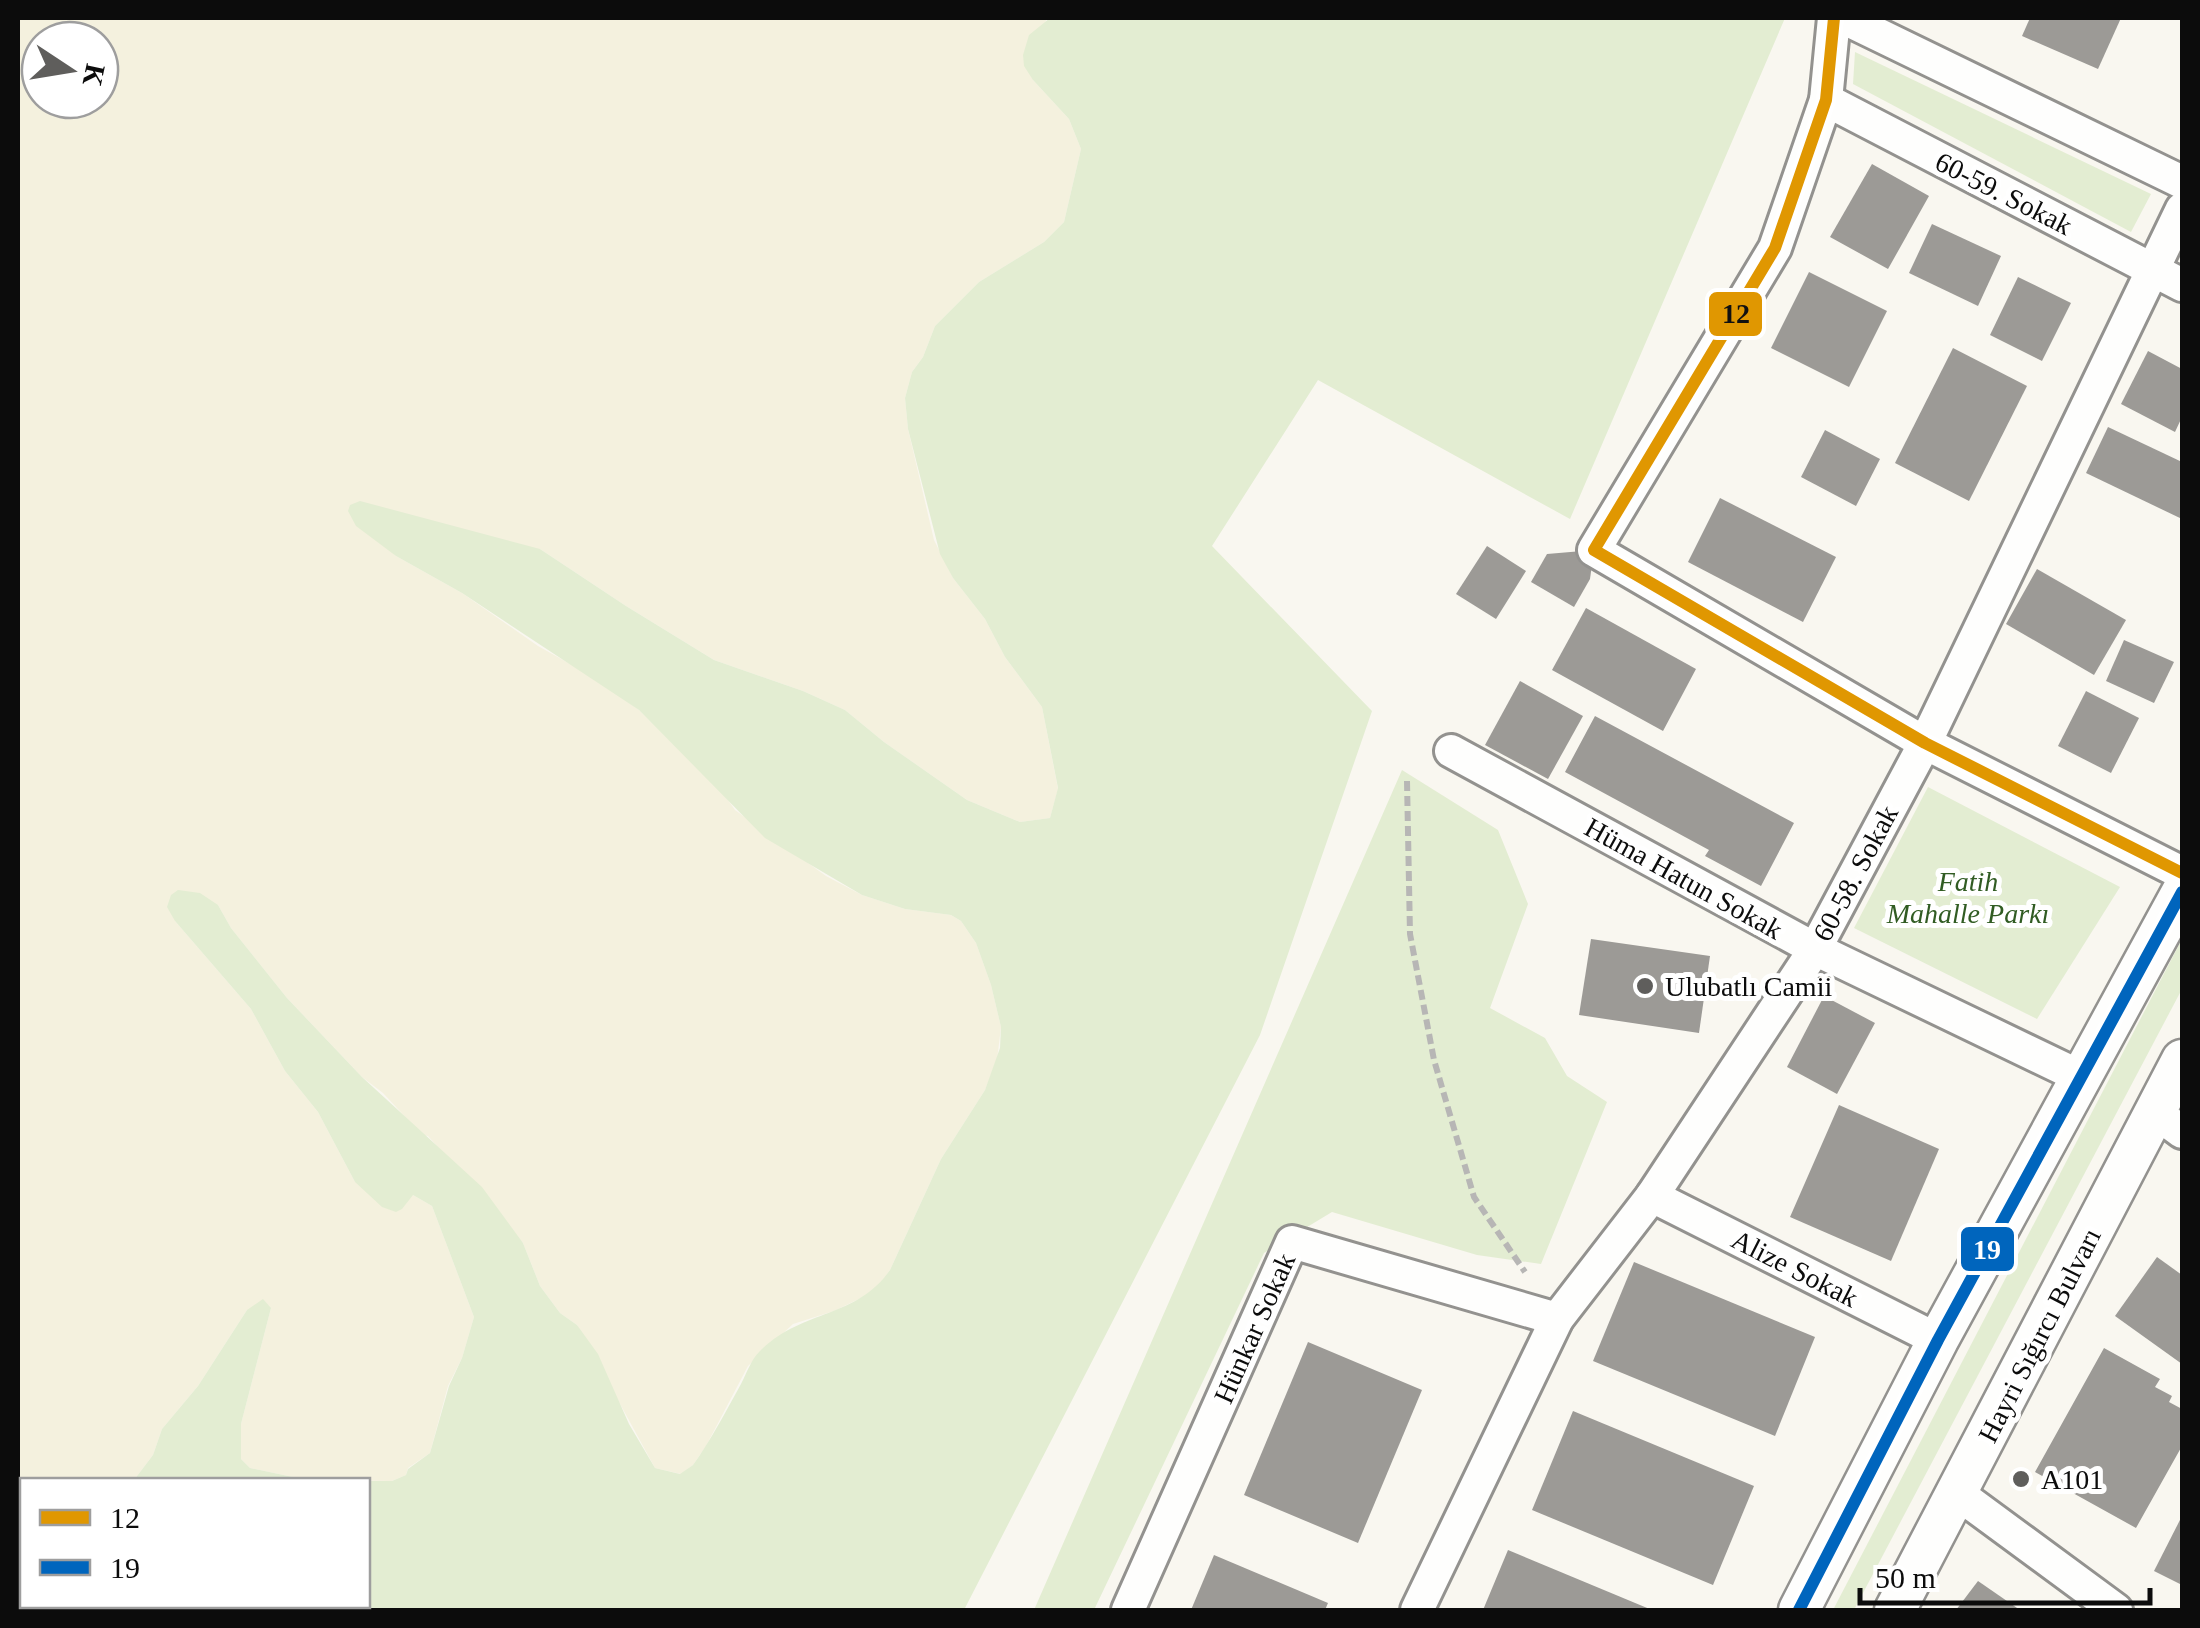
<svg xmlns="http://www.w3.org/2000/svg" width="2200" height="1628" font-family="'Times New Roman',serif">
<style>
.farmland{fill:#f4f1de;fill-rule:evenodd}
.green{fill:#e3edd2}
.building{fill:#9c9a96}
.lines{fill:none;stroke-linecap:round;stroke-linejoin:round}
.minor-casing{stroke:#93928f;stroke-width:38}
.tertiary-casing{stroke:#93928f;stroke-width:45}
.path{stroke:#b7b6b5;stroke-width:6;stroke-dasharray:10 5;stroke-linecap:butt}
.minor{stroke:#fefefd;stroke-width:32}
.tertiary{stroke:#fefefd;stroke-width:40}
.bus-1-casing{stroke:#fff;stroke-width:20}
.bus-2-casing{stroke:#fff;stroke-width:20}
.bus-1{stroke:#e09701;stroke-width:12}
.bus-2{stroke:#0065bd;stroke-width:12}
.poi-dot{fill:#5f5e5c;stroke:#fff;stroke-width:4}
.labels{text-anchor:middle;stroke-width:10;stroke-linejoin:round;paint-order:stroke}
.street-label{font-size:28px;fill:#0c0c0c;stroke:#fff}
.park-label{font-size:28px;font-style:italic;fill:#315c23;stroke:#fff}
.poi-label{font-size:28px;fill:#0c0c0c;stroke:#fff;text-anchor:start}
.line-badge{stroke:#fff;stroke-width:4}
.badge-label{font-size:28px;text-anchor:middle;font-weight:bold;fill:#fff}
.pale-badge-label{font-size:28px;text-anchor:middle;font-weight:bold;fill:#111}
</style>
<rect width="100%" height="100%" fill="#f9f7f0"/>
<!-- farmland -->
<path class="farmland" d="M18,18H1050L1046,20L1033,80L1069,119L1081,149L1064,222L1044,242L979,282L935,326L923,357L912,372L905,398L908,429L934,540L953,578L985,619L1005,657L1042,707L1058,789L1050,818L1020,822L967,800L884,742L845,710L803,691L714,660L626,606L540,549L388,548L396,556L462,593L538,646L597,679L639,710L723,793L735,810L826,876L862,895L905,909L951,915L961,921L976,943L991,985L1001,1027L997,1060L985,1090L941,1159L890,1270L879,1286L863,1297L834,1311L793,1324L748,1366L706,1446L693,1465L681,1474L655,1468L577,1325L560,1313L540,1286L523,1243L428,1136L422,1135L383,1093L362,1077L287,998L231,928L218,905L175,921L251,1009L285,1071L318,1112L355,1182L413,1195L432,1206L474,1317L462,1358L448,1386L430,1453L408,1468L406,1475L392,1481L307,1480L250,1468L241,1459L239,1452L241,1424L271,1308L247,1310L198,1386L162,1429L153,1455L134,1480H22V1513L18,1512ZM40,40H100V100H40Z"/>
<!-- green -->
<g class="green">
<path d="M1050,18H1785L1570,519L1318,380L1212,546L1372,711L1260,1035L964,1610H18L19,1511L22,1513V1606H368V1481H392L406,1475L408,1469L430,1453L449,1386L462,1358L474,1317L432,1206L413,1195L402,1209L396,1212L382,1207L355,1182L318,1112L285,1071L251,1009L175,921L167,907L171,895L178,890L200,893L218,905L231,928L287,998L362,1077L482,1187L523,1243L540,1286L560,1313L577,1325L598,1354L629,1424L655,1468L680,1474L693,1465C711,1440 726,1411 741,1384C747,1373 750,1361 760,1351C802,1309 856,1319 890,1270L941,1159L985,1090L1000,1048L1001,1027L991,985L976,943L961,921L951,915L905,909L862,895L765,838L639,710L462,593L396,556L356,526L348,511L350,505L360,501L540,549L626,606L714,660L803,691L845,710L884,742L967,800L1020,822L1050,818L1058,788L1042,707L1005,657L985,619L953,578L940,554L908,429L905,398L912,372L923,357L935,326L979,282L1044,242L1064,222L1081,149L1069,119L1033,80L1024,66L1023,55L1029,35Z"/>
<polygon points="1855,52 2151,194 2131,232 1853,84"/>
<polygon points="1402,770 1498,830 1528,904 1490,1008 1545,1038 1567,1076 1607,1102 1541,1264 1477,1255 1332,1212 1264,1253 1094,1610 1034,1610"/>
<polygon points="1928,787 2120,887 2037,1019 1854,928"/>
<polygon points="2182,939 2182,989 1854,1610 1833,1610"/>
<polygon points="263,1299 271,1308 241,1424 241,1459 250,1468 307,1480 134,1480 153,1455 162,1429 198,1386 247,1310"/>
</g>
<!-- building -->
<g class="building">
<polygon points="2030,18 2121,18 2098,69 2022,36"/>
<polygon points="1872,164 1929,196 1888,269 1830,237"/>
<polygon points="1932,224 2001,256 1978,306 1909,273"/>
<polygon points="1809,272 1887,311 1849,387 1771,348"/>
<polygon points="2018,277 2071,303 2042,361 1990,335"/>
<polygon points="1953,348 2027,386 1969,501 1895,463"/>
<polygon points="2148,351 2182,369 2182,417 2175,432 2121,404"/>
<polygon points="2108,427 2182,462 2182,519 2086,473"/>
<polygon points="1825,430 1880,459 1856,506 1801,477"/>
<polygon points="1720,498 1836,557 1803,622 1688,562"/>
<polygon points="1487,546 1526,571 1496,619 1456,594"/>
<polygon points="1594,550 1590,579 1574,607 1531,582 1547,554"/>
<polygon points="2037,569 2126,620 2094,675 2006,624"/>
<polygon points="1586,608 1696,669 1663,731 1552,670"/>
<polygon points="2124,640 2174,662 2154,703 2106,681"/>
<polygon points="1520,681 1583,716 1548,779 1485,745"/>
<polygon points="2086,691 2139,718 2111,773 2058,746"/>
<polygon points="1595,716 1794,823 1761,886 1705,856 1709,850 1565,772"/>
<polygon points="1591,939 1710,956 1699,1033 1579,1015"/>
<polygon points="1824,996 1875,1023 1837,1094 1787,1067"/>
<polygon points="1839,1105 1939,1149 1891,1261 1790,1217"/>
<polygon points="2157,1257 2182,1275 2182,1364 2115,1316"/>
<polygon points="1634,1262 1815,1337 1775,1436 1593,1361"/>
<polygon points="1308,1342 1422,1390 1358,1543 1244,1495"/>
<polygon points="2104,1348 2160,1379 2155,1387 2172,1396 2169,1402 2182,1409 2182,1446 2136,1528 2035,1472"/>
<polygon points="1573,1411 1754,1486 1713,1585 1532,1510"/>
<polygon points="2182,1516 2182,1585 2154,1571"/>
<polygon points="1508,1550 1652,1610 1483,1610"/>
<polygon points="1214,1555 1328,1603 1325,1610 1191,1610"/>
<polygon points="1978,1581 2020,1610 1956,1610"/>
</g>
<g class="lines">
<!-- minor casing -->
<g class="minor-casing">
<g id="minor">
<polyline points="1834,18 1826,100 1775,248 1594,550 1925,743 2182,873"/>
<polyline points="1844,18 2182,182"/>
<polyline points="1826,100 2182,285"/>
<polyline points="1451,751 1815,949 2081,1077"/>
<polyline points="2155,1112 2182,1132"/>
<polyline points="1652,1196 1938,1340"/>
<polyline points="1957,1493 2116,1610"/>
<polyline points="1128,1610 1292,1242 1557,1319"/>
<polyline points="1417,1610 1557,1319 1652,1196 1815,949 1925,743 2182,209"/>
</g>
</g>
<!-- tertiary casing -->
<g class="tertiary-casing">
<g id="tertiary">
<polyline points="1799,1610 1938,1340 2182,892"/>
<polyline points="1895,1610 2182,1060"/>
</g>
</g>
<!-- path -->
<polyline class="path" points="1407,781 1410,934 1434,1060 1474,1197 1525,1272"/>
<!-- minor -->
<use href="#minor" class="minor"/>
<!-- tertiary -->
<use href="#tertiary" class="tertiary"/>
<!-- bus-1 casing -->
<g class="bus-1-casing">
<polyline id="bus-1" points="1834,18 1826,100 1775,248 1594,550 1925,743 2182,873"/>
</g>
<!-- bus-2 casing -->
<g class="bus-2-casing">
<polyline id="bus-2" points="1799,1610 1938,1340 2182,892"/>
</g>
<!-- bus-1 -->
<use href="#bus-1" class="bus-1"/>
<!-- bus-2 -->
<use href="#bus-2" class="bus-2"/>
</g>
<!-- markers -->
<g class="poi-dot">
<circle cx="1645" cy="986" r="10"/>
<circle cx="2021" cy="1479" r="10"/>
</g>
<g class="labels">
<!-- street labels -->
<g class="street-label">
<text transform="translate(2004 193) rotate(27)" y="10">60-59. Sokak</text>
<text transform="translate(1855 873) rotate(-62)" y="10">60-58. Sokak</text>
<text transform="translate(1684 878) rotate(29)" y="10">Hüma Hatun Sokak</text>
<text transform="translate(1795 1268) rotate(27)" y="10">Alize Sokak</text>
<text transform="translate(1254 1328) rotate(-66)" y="10">Hünkar Sokak</text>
<text transform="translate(2039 1335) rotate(-63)" y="10">Hayri Sığırcı Bulvarı</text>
</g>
<!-- park labels -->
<g class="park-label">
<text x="1968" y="891">Fatih<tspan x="1968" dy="32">Mahalle Parkı</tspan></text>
</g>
<!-- poi labels -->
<g class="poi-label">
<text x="1665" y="996">Ulubatlı Camii</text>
<text x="2041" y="1489">A101</text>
</g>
</g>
<g class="line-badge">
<rect x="1707" y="290" width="57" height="48" rx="10" fill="#e09701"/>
<rect x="1959" y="1225" width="57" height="48" rx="10" fill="#0065bd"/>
</g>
<g class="badge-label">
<text x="1987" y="1259">19</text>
</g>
<g class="pale-badge-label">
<text x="1736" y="323">12</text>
</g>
<!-- border -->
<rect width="2200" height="1628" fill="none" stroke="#0c0c0c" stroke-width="40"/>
<!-- legend -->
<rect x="20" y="1478" width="350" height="130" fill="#ffffff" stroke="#9e9e9e" stroke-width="2.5"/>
<rect x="40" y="1510" width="50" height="15" fill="#e09701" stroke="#9e9e9e" stroke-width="2.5"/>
<text x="110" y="1528" font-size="30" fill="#0c0c0c">12</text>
<rect x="40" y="1560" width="50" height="15" fill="#0065bd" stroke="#9e9e9e" stroke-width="2.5"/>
<text x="110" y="1578" font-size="30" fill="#0c0c0c">19</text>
<!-- north arrow -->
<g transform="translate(70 70) rotate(102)"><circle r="48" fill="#ffffff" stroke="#9e9e9e" stroke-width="2.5"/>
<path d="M0-8L18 38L0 25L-18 38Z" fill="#5f5e5c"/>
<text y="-15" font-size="28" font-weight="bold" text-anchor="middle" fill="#0c0c0c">K</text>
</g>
<!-- scale -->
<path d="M1860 1588v15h290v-15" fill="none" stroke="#0c0c0c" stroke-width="5"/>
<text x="1875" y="1588" font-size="30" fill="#0c0c0c" stroke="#ffffff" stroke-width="8" paint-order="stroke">50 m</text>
</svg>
